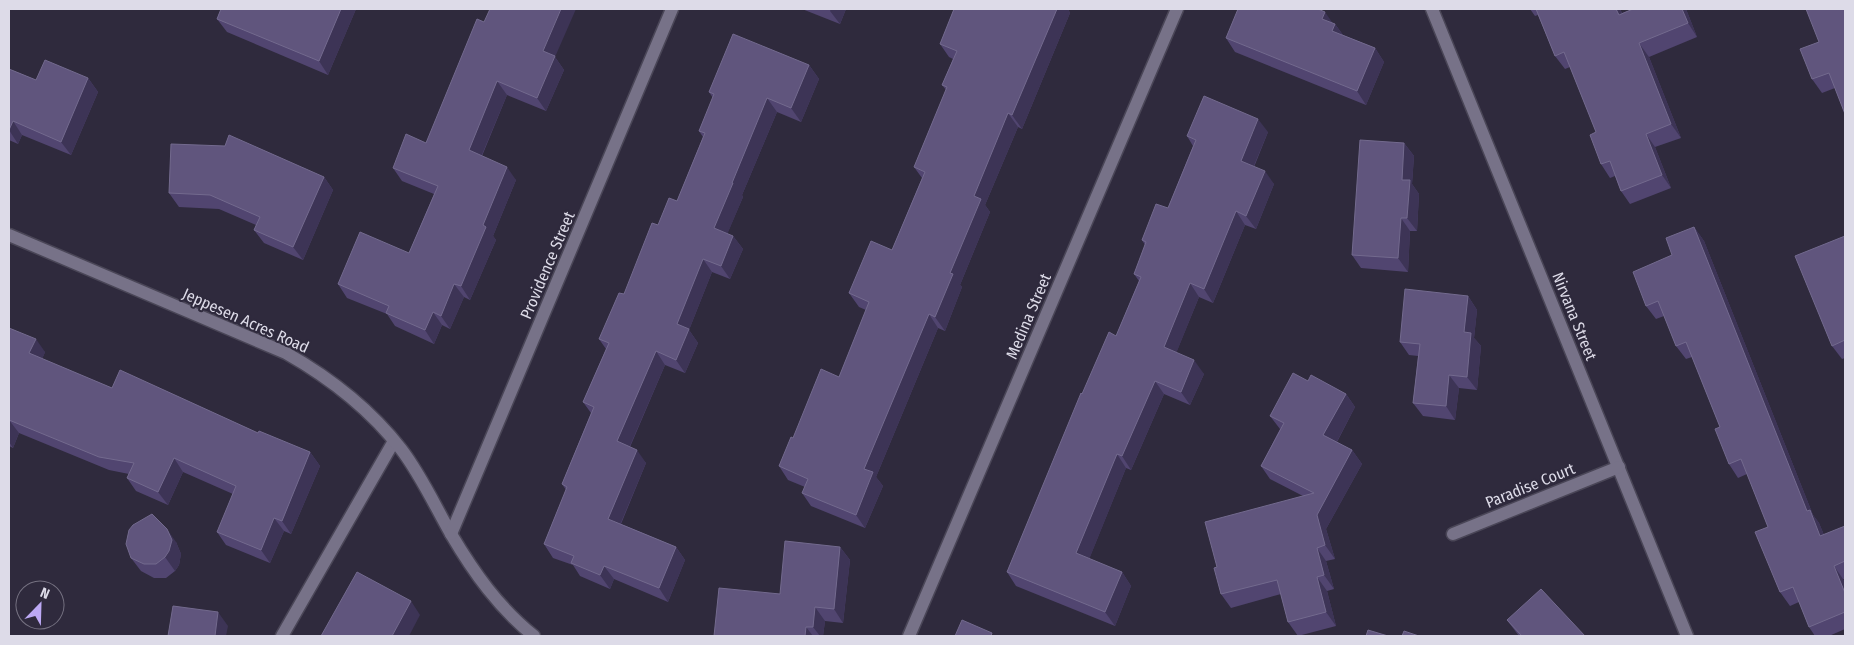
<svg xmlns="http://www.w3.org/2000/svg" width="1854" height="645" font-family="'Fira Sans Condensed',sans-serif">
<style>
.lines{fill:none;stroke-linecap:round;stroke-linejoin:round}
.lane-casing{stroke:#4a4657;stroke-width:15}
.street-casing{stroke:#4a4657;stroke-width:15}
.lane{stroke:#777288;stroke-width:12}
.street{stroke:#777288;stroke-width:12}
.wall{fill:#514570}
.shaded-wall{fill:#3d3456}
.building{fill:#60557d;stroke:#736a8e}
.labels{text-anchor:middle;stroke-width:4;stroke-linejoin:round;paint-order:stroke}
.street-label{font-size:16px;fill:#dddbe8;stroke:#2f2a3d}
</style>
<rect width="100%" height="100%" fill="#2f2a3d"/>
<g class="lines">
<!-- lane casing -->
<g class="lane-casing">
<polyline id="lane" points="282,636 394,441"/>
</g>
<!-- street casing -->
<g class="street-casing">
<g id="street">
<polyline points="1432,9 1687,636"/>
<path d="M9,235L286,353C330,378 370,409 401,449C421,475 435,506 451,534C474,573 499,608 534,636"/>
<polyline points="451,534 672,9"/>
<polyline points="1453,534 1619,467"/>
<polyline points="909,636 1177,9"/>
</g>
</g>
<!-- lane -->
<use href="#lane" class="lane"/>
<!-- street -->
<use href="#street" class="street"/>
</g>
<!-- wall -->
<g class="wall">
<polygon points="221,9 356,9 328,75 227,32 217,19"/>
<polygon points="802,9 846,9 840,24"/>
<polygon points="954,9 1068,9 1070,13 1022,129 1018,127 985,205 990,212 960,285 962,287 945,331 938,328 876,477 883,486 865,528 811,506 802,493 805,487 788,480 779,466 793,438 839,377 866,310 859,307 849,293 892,250 922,178 914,167 946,90 942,85 953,59 949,57 940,44"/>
<polygon points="1530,9 1620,9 1622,13 1633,9 1686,9 1697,37 1649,57 1681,138 1655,147 1671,188 1630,204 1621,191 1615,176 1610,178 1601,164 1596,132 1570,67 1565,69 1555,56 1538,15 1535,16"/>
<polygon points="1845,9 1835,88 1822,93 1812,79 1819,42"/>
<polygon points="484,22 555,57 564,70 546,111 507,95 482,156 516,180 493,236 496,240 470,300 464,297 450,329 442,325 434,344 395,326 387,314 347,298 338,284 409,253 434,194 402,181 393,168 426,143"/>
<polygon points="1333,24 1335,24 1343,35 1375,48 1384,62 1366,105 1235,52 1226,38"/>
<polygon points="809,65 819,79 801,122 777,112 742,195 743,197 727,234 733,236 743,249 730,279 712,272 689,330 698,343 685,373 665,365 630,447 646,463 621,524 676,547 685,560 668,602 614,579 610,589 580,576 573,565 553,558 544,544 566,490 562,484 591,413 583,402 606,349 599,339 624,294 658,225 677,201 703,137 699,131 713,98 709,92"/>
<polygon points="9,69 36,80 88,78 98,92 71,155 22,135 18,144 9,140"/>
<polygon points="1268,132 1254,167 1274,184 1256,229 1245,225 1213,303 1199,297 1176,353 1204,374 1190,405 1164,394 1131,470 1126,468 1089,559 1122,572 1131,586 1115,626 1016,586 1007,572 1082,394 1116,336 1139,281 1134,274 1145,245 1142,240 1168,208 1193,146 1187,136"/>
<polygon points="1404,143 1414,156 1412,184 1419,194 1417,231 1410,231 1408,272 1361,268 1352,255"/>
<polygon points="324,177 333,190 303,260 264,243 254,230 256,225 219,209 179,207 169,193"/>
<polygon points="1694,227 1704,241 1813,515 1819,523 1824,535 1845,526 1845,579 1843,579 1845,584 1845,629 1829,636 1815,636 1809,627 1799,602 1790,606 1780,592 1768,527 1747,474 1738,478 1729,464 1720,427 1692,357 1686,359 1676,346 1664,316 1656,319 1646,306 1672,255"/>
<polygon points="1845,236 1845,358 1842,359 1832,346"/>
<polygon points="1468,296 1477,310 1474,338 1481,346 1477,390 1459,388 1455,420 1423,416 1413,403 1418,356 1409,355 1400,342"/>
<polygon points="9,328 45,352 42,359 112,388 258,433 310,452 320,466 291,534 284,531 270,563 226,545 217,532 233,494 183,472 168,505 136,491 127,478 129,474 109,470 19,433 13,448 9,446"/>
<polygon points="1308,381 1346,394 1355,407 1337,442 1352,450 1362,464 1326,529 1335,559 1326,561 1334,589 1327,591 1336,626 1298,636 1288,622 1281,594 1231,608 1221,594 1217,567 1303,496 1270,479 1261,466 1280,429 1270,416"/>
<polygon points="176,542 181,554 179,565 175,571 166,578 154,578 141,571 131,558"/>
<polygon points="840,547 850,560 843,623 825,621 823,636 714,636 780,594"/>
<polygon points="1507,620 1585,636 1519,636"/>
</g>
<!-- shaded-wall -->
<g class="shaded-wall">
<polygon points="341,9 356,9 328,75 319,61"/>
<polygon points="561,9 576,9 555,57 564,70 546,111 537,98 543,51"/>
<polygon points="831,9 846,9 840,24 830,11"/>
<polygon points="1057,9 1068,9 1070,13 1022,129 1012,115"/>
<polygon points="1616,9 1620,9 1628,28 1619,15"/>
<polygon points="1682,9 1686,9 1697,37 1688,23"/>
<polygon points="1325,12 1334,25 1322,19"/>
<polygon points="1335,24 1345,38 1332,31"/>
<polygon points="1639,43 1649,57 1681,138 1671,124"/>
<polygon points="1375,48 1384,62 1366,105 1357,91"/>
<polygon points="809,65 819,79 801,122 791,108"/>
<polygon points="88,78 98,92 71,155 61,142"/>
<polygon points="497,81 507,95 478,164 469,150"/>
<polygon points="767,98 777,112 742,195 743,197 724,242 714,228 732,183"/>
<polygon points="1008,113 1018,127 985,205 990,212 960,285 962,287 945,331 935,317 950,273 974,196"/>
<polygon points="1258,119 1268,132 1250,175 1241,161"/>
<polygon points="13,121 22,135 18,144 9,130"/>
<polygon points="1646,134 1655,147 1671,188 1662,175"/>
<polygon points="1404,143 1414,156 1412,184 1419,194 1417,231 1407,218 1402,180"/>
<polygon points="507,167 516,180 493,236 496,240 470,300 461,286 483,225"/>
<polygon points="1265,171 1274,184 1256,229 1246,216"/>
<polygon points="324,177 333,190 303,260 293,247"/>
<polygon points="1236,211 1245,225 1213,303 1204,289"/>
<polygon points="1401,218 1410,231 1408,272 1398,258"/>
<polygon points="1694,227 1704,241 1813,515 1819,523 1830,550 1820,536 1807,511"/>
<polygon points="733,236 743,249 730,279 721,266"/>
<polygon points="703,259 712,272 689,330 698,343 685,373 676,360 677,324"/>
<polygon points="1190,283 1199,297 1173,361 1164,347"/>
<polygon points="454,284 464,297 450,329 441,316"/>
<polygon points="1468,296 1477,310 1474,338 1481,346 1477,390 1467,377 1464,332"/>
<polygon points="433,312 442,325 434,344 425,330"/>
<polygon points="929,314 938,328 876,477 883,486 865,528 856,515 864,469"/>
<polygon points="36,339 45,352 39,367 29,353"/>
<polygon points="656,351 665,365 626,455 617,441"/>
<polygon points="1194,360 1204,374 1190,405 1181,392"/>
<polygon points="1449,375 1459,388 1455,420 1446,406"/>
<polygon points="1155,381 1164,394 1131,470 1122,456"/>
<polygon points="1346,394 1355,407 1333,449 1323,435"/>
<polygon points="9,420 19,433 13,448 9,442"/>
<polygon points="637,450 646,463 617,532 608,519"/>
<polygon points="1352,450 1362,464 1326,529 1335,559 1325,545 1317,515"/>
<polygon points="310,452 320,466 291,534 282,521"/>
<polygon points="1117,454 1126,468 1086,567 1076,553"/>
<polygon points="174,458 183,472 168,505 158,492"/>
<polygon points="274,518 284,531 270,563 261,550"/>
<polygon points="167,529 176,542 181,554 179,565 175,571 165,557"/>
<polygon points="676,547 685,560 668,602 659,588"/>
<polygon points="840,547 850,560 843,623 834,609"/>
<polygon points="1317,548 1326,561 1334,589 1324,575"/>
<polygon points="604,566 614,579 610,589 600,575"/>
<polygon points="1834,566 1843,579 1845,584 1845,593"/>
<polygon points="1122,572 1131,586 1115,626 1105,612"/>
<polygon points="1317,577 1327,591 1336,626 1326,612"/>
<polygon points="411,601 420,615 409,636 392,636"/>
<polygon points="815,607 825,621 823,636 820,636 813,627"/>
<polygon points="218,612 228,626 226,636 215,636"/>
<polygon points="806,627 813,636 805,636"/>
</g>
<!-- building -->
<g class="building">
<polygon points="221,9 341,9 319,61 217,19"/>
<polygon points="490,9 561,9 543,51 555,56 537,98 497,81 469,150 507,167 483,225 486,227 461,286 454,284 441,316 433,312 425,330 386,313 389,306 338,284 360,232 409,253 438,186 393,168 406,134 426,143 477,19 484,22"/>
<polygon points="954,9 1057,9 1012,115 1008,113 974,196 981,199 950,273 953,274 935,317 929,314 864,469 873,472 856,515 802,493 808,479 779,466 791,437 793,438 821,369 839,377 869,302 849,293 871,241 892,250 925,172 914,167 947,87 942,85 957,51 940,44"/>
<polygon points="1238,9 1318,9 1325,12 1322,19 1335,24 1332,31 1375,48 1357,91 1226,38"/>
<polygon points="1536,9 1616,9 1619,15 1633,9 1682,9 1688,23 1639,43 1671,124 1646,134 1662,175 1621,191 1610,161 1601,164 1590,135 1596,132 1564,52 1555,56"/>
<polygon points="1806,9 1845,9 1845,114 1829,73 1812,79 1800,49 1819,42"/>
<polygon points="733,34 809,65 791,108 767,98 732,183 733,183 714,228 733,236 721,266 703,259 677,324 689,329 676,360 656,351 617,441 637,450 608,519 676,547 659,588 604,566 600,575 571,563 574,556 544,544 567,487 562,484 594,407 583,402 609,343 599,339 619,293 624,294 652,223 658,225 669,198 677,201 705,133 699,131 714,94 709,92"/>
<polygon points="45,60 88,78 61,142 13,121 9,130 9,69 36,80"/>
<polygon points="1204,96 1258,119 1241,161 1265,171 1246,216 1236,211 1204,289 1190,283 1164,347 1194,360 1181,392 1155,381 1122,456 1117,454 1076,553 1122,572 1105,612 1007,572 1081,393 1082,394 1109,332 1116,336 1141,277 1134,274 1146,242 1142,240 1156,204 1168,208 1196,140 1187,136"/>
<polygon points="229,135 324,177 293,247 254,230 260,217 210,195 169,193 171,144 225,146"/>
<polygon points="1360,140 1404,143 1402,180 1410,180 1407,218 1401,218 1398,258 1352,255"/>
<polygon points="1694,227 1807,511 1810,510 1820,536 1845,526 1845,561 1834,566 1845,593 1845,612 1809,627 1793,587 1780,592 1755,532 1768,527 1741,459 1729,464 1715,429 1720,427 1686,342 1676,346 1658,301 1646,306 1633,272 1672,255 1666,238"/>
<polygon points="1845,236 1845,340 1832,346 1795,256"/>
<polygon points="1405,289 1468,296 1464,332 1471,333 1467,377 1449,375 1446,406 1413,403 1420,344 1400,342"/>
<polygon points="9,328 36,339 29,353 112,388 120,370 258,433 259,431 310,452 282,521 274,518 261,550 217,532 236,486 174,458 158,492 127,478 134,463 99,457 9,420 9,422"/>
<polygon points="1293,373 1308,381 1311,375 1346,394 1323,435 1352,450 1317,515 1325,545 1317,548 1324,575 1317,577 1326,612 1288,622 1277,580 1221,594 1214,568 1217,567 1205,522 1314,493 1261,466 1284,423 1270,416"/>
<polygon points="152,514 167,529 172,540 169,551 165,557 156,564 144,564 131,558 126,544 129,530 133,525"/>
<polygon points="785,541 840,547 834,609 815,607 813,627 806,627 805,636 714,636 719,588 780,594"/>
<polygon points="357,572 411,601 392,636 321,636"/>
<polygon points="1541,589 1585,636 1522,636 1507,620"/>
<polygon points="173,606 218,612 215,636 168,636"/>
<polygon points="962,620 992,633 991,636 955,636"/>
<polygon points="1368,630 1388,636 1366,636"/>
<polygon points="1404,631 1419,636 1402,636"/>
</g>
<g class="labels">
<!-- street labels -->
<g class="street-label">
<text transform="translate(547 265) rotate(-67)" y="6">Providence Street</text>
<text transform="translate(1028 316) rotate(-67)" y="6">Medina Street</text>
<text transform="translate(1575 316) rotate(68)" y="6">Nirvana Street</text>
<text transform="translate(246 320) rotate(24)" y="6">Jeppesen Acres Road</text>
<text transform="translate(1530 485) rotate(-22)" y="6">Paradise Court</text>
</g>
</g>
<!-- border -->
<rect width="1854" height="645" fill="none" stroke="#dddbe8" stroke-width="20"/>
<!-- north arrow -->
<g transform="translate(40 605) rotate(23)"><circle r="24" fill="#2f2a3d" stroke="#757181"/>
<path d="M0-4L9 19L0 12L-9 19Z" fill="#bda9f5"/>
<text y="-8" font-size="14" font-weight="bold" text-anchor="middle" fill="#dddbe8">N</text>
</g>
</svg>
